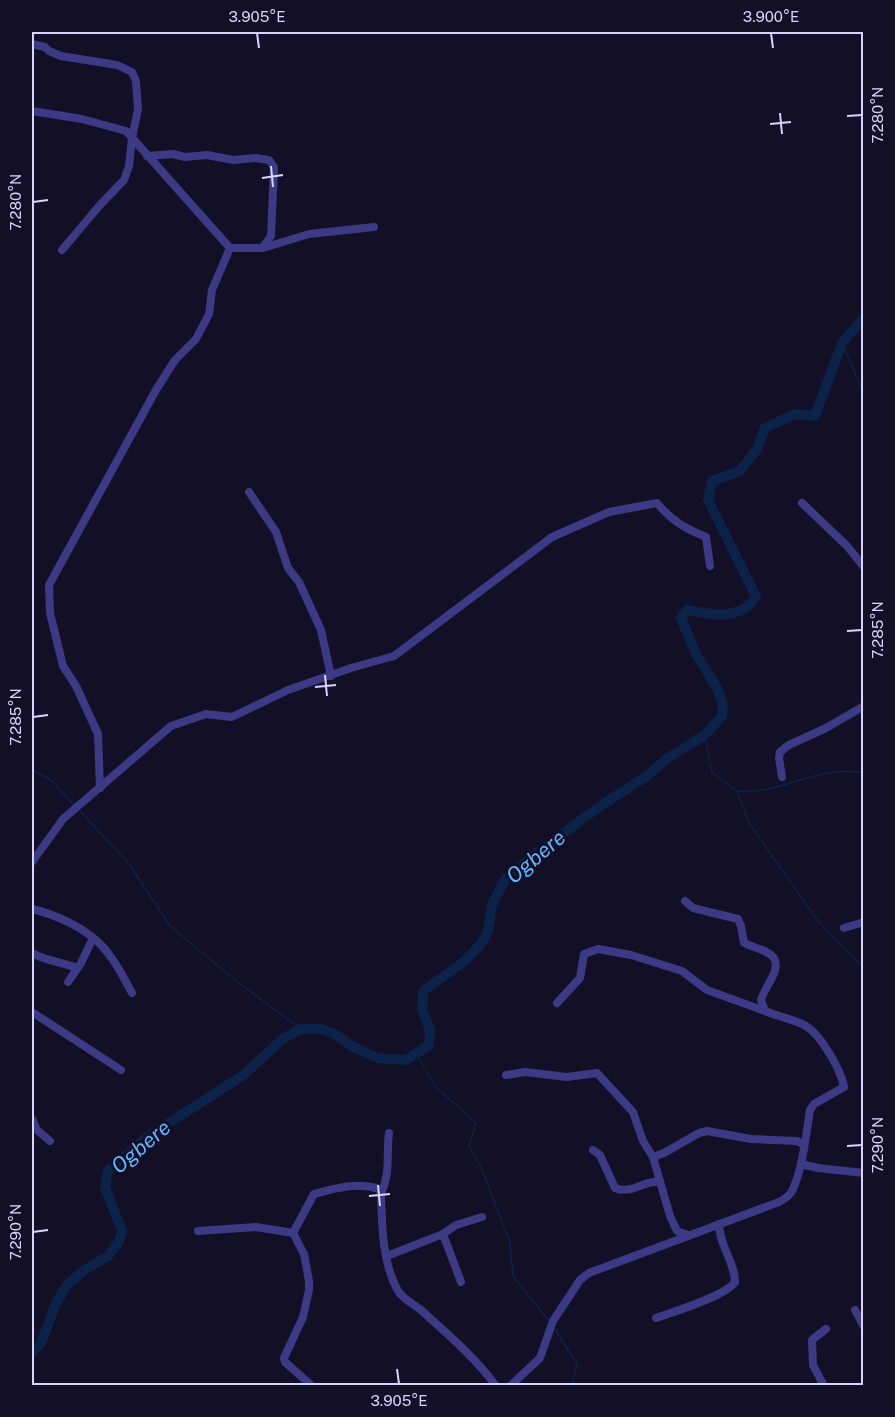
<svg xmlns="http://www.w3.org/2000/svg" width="895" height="1417" font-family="'Public Sans',sans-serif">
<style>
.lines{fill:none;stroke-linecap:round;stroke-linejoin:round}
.stream{stroke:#0c2248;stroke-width:1.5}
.river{stroke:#0c2248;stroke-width:10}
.minor{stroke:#3d3a85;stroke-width:8}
.ticks{fill:none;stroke:#d9d4ff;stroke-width:2}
.labels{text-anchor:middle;stroke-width:6;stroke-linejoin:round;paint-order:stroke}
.water-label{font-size:21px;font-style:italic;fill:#62b6ff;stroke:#130f26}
.neatline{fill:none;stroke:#d9d4ff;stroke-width:2}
.ticks-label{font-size:15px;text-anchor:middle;fill:#d9d4ff}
</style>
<rect width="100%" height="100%" fill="#130f26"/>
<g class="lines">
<!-- stream -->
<g class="stream">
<polyline points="842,343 864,393"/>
<polyline points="705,735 712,773 737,791 749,823 818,921 864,968"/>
<polyline points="32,770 51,780 74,805"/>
<path d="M737,791C778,796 821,763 864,773"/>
<polyline points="80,811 129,864 170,926 240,984 301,1029"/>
<polyline points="416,1053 435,1086 476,1123 469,1146 481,1167 510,1243 513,1276 549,1321"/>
<polyline points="554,1328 577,1364 572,1386"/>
</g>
<!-- river -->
<path class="river" d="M32,1353L41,1343L57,1301L68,1284L86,1269L108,1256L119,1242L122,1231L105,1187L108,1171L147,1137L242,1076L284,1038L301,1029H321L333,1033L355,1048L378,1058L406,1060L429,1045L430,1030L422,1009L423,991L465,961L481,944L488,931L492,905L506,878L535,854L599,807L648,775L668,758L705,735L722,716L723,704L717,688L696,654L681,618L687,610C711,615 742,621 756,596L708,500L712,481L740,471L757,449L765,428L795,414L815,416L842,343L864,318"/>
<!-- minor -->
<g class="minor">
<polyline points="32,44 45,47 49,51 61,56 117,65 132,72 136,81 138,109 132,138 129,166 124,180 100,205 62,250"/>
<polyline points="32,111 82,119 126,131 230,248 263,248 309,234 374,227"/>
<polyline points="147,156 173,154 185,157 207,155 233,160 255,158 269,160 274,167 271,236 263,247"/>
<polyline points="249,492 276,532 288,568 299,582 321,630 331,676"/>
<polyline points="802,503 847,546 864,567"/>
<polyline points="782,777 779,758 780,752 789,745 826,728 864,706"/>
<polyline points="100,788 98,734 76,686 63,666 50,613 49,585 156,390 175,360 196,339 209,314 212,290 230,248"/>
<path d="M32,862L63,819L171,726L206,714L232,717L288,690L351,668L394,656L552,537L609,512L657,503C672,521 684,528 706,537L710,566"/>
<path d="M32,909C54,914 81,926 98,942C112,955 123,976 132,993"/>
<polyline points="844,928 864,922"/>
<path d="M32,953C46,961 61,962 77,968"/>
<polyline points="68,982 81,963 93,938"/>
<polyline points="557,1003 580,978 584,954 598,949 631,955 682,971 707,990 765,1011"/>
<polyline points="32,1012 121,1070"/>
<polyline points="506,1075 525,1072 567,1077 597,1073 633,1112 643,1141 653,1157 670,1216 677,1231 688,1235"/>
<polyline points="32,1119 37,1130 50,1141"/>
<path d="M593,1150L600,1155L615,1188C632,1195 643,1180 660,1182"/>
<polyline points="653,1157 664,1153 699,1133 707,1131 751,1139 797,1141 804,1145"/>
<polyline points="801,1164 818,1168 864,1173"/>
<path d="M381,1193C391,1173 386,1154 389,1133"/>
<polyline points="198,1231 256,1227 293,1233 304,1254 309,1281 309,1290 303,1317 284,1358 285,1362 312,1386"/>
<path d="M293,1233L314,1194C336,1188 357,1182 379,1189L381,1193C382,1224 382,1261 397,1289C402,1299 412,1303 421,1310C447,1334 475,1357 496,1386"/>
<polyline points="443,1234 456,1225 482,1217"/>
<polyline points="387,1256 443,1234 461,1282"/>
<polyline points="855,1310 864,1327"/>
<path d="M656,1318C673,1312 726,1296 735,1282C735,1262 719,1245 719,1224"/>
<path d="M510,1386L540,1358L553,1321L580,1280L589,1273L779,1202C785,1199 790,1196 793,1189C803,1167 806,1134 810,1110L814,1104L844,1087C841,1070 821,1035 806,1026C794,1019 778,1017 765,1011L761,1000C764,987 785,967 771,955C764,949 752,947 744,943L741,926L738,919L693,908L685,901"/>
<polyline points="824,1386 813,1365 812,1340 826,1329"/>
</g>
</g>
<!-- ticks -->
<path class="ticks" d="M257,33L259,48M771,33L773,48M780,113L782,134M847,116L862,115M770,124L791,122M271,166L273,187M262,178L283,175M33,202L48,200M847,631L862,630M325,675L327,696M315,687L336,685M33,717L48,715M847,1146L862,1145M378,1185L380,1206M369,1196L390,1194M33,1232L48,1230M397,1369L399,1384"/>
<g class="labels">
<!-- water labels -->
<g class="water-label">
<text transform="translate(536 857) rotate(-40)" y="7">Ogbere</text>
<text transform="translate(141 1147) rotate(-40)" y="7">Ogbere</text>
</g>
</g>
<!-- border -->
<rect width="895" height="1417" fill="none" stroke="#130f26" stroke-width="66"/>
<rect x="33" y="33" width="829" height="1351" class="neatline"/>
<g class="ticks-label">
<text x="257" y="22">3.905°E</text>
<text x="771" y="22">3.900°E</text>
<text transform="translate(878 115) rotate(-90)" y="5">7.280°N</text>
<text transform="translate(16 202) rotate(-90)" y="5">7.280°N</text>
<text transform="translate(878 630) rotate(-90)" y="5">7.285°N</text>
<text transform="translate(16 717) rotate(-90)" y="5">7.285°N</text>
<text transform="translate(878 1145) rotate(-90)" y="5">7.290°N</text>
<text transform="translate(16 1232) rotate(-90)" y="5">7.290°N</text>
<text x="399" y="1406">3.905°E</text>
</g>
</svg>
